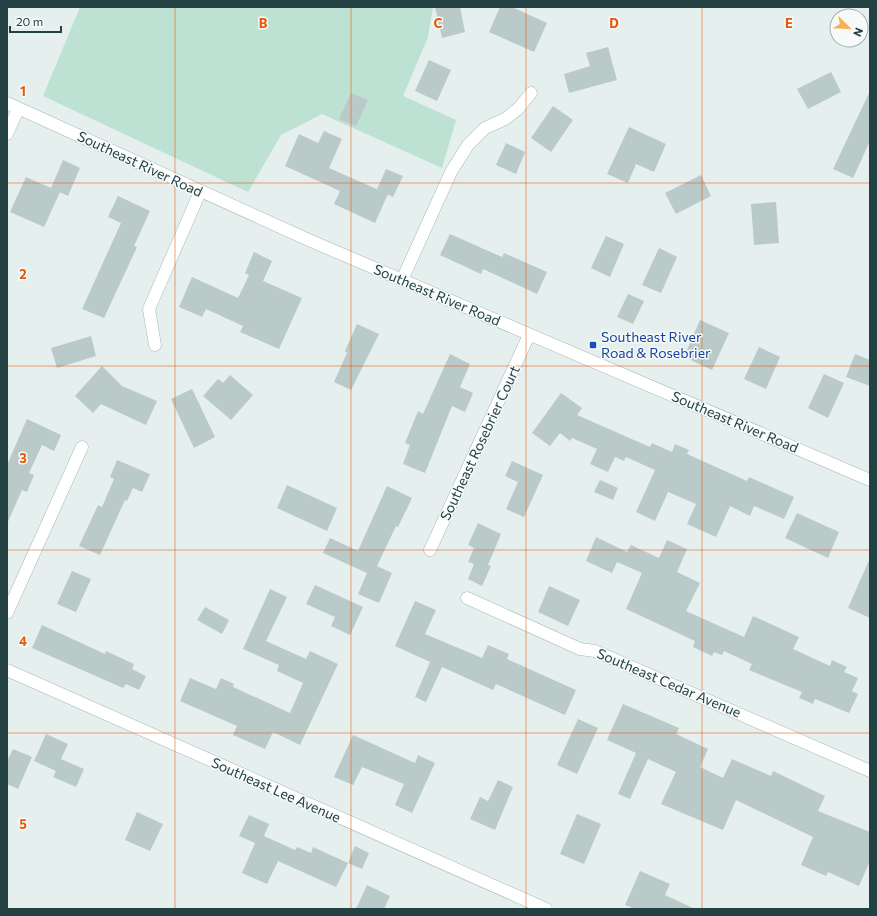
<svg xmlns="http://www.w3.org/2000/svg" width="877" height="916" font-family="Commissioner,sans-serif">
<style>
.green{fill:#bde1d2}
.building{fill:#bacac8}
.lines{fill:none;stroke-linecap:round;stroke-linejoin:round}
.minor-casing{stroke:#a7b7b7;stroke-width:13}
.minor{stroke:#fff;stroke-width:12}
.grid{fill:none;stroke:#e8590c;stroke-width:1;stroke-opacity:0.55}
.transit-dot{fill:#1a4fb4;stroke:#f6fbfa;stroke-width:1.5}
.labels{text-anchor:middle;stroke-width:3;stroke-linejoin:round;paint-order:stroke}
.street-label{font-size:14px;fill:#234143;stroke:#f6fbfa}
.transit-label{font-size:14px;fill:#164399;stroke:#f6fbfa;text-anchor:start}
.grid-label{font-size:13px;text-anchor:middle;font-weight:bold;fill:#e8590c;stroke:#f6fbfa;stroke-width:3;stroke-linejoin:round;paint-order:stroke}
</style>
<rect width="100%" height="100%" fill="#e5efee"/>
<!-- green -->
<polygon class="green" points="80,7 433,7 428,37 403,96 456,120 442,168 322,114 281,135 248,192 43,96"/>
<!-- building -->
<g class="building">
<polygon points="435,7 460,7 465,32 442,38"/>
<polygon points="500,7 512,7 547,23 534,52 489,32"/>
<polygon points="608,47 617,80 569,93 564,74 590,66 586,53"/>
<polygon points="429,60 451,70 437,101 415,91"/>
<polygon points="831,72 841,92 808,109 797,89"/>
<polygon points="870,91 870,141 853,178 833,169"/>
<polygon points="351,93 368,100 356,126 339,119"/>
<polygon points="553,106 573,120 551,152 531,138"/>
<polygon points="629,127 666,144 654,172 636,164 628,183 607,174"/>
<polygon points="324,131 342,139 329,168 388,194 375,223 334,204 340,191 285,166 299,134 318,143"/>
<polygon points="506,143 525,152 516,174 496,165"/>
<polygon points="63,160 80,168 68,196 51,188"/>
<polygon points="386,169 403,176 393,197 377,189"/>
<polygon points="701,175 711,196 676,214 665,193"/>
<polygon points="26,177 60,192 44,227 10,212"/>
<polygon points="118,196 150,211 134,246 137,247 104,318 82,309 121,223 108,217"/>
<polygon points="776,202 779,243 754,245 751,204"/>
<polygon points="450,234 502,257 504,253 547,272 537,294 483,269 481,274 440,255"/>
<polygon points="606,236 624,244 610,277 591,268"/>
<polygon points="659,248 677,257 661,293 642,285"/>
<polygon points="254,252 272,261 263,281 302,298 279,349 240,332 243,326 206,309 202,317 179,307 192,277 238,298 249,275 245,273"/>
<polygon points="628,294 644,301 633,324 617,317"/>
<polygon points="700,320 729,333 712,370 684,357"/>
<polygon points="357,324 379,334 351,390 334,382 347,353 345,351"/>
<polygon points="91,336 96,356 57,368 51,348"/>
<polygon points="759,347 780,357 766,389 744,379"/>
<polygon points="450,354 470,364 460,387 473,393 465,412 452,406 425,473 403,464 410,445 405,443 418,411 423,414"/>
<polygon points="855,354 870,360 870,386 846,377"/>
<polygon points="102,366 122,386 157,401 146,425 101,404 93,413 75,396"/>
<polygon points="824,374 844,383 828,418 808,408"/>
<polygon points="230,375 253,395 231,420 203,396 218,379 223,383"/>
<polygon points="192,389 215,437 194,448 171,399"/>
<polygon points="561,393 582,408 577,415 650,447 652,443 672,452 675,444 689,450 687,454 747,481 749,477 794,497 784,519 754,506 750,516 730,506 716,537 687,524 696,504 668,492 655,521 636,512 655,470 626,457 624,461 615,457 608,472 590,464 597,449 572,438 570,441 560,433 550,446 532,433"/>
<polygon points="27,419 61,435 54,451 42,445 29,473 34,475 27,492 22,490 7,524 7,465"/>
<polygon points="117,460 150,474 142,492 133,488 127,501 125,500 100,555 79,546 98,505 102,507 114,479 110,477"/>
<polygon points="512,461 543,475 524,517 506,509 518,482 505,476"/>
<polygon points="600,480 618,488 613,500 594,492"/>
<polygon points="287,485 337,508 327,531 277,508"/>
<polygon points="387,486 412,498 398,527 396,526 377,566 392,573 379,603 358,594 367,573 323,553 330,538 358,551"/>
<polygon points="797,513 839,532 828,558 785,538"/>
<polygon points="478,523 501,534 488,565 491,566 482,586 468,579 474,564 468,562 474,548 468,545"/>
<polygon points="596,537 627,552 631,545 659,558 667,540 687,549 677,572 700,583 686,611 744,637 753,616 799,637 793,649 830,666 832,660 847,667 844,672 858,678 852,691 858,694 849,713 815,699 813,704 799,698 802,692 749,670 752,664 724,651 722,655 714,652 712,656 693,647 695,641 626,609 642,573 617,562 612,573 586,561"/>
<polygon points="870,558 870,618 848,608"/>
<polygon points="72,571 91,579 76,612 57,604"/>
<polygon points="315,585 363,607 350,635 331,626 335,617 306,604"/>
<polygon points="549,586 580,600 568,626 538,612"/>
<polygon points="270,589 287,597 266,641 306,659 310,651 338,664 300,745 273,732 265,749 233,735 237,726 180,701 190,678 216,689 221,678 234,684 233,687 290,713 303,683 277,671 279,665 243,649"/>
<polygon points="415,601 436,610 425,634 482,658 488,645 509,654 507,659 576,690 565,715 496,684 493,690 442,667 426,702 415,697 430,662 395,646"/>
<polygon points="205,607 229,620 222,634 197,620"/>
<polygon points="42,625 105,654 106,651 134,664 132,669 146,676 139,690 126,684 123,688 32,648"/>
<polygon points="623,704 679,728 676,734 708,749 700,767 723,778 732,759 771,776 773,771 825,796 818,811 870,832 870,861 859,886 828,872 826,876 801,865 813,837 736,800 723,830 661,804 676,772 648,759 630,799 618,794 636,753 607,740"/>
<polygon points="578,719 598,728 577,774 557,765"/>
<polygon points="46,734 68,744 61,759 84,769 76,787 53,777 56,771 34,761"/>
<polygon points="353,735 415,763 418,755 435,763 412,813 395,805 404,784 362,767 353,785 334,777"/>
<polygon points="13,749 32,757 18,789 7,784 7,761"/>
<polygon points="498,780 513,787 495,830 470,819 480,797 488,801"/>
<polygon points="137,812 163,824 150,851 125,840"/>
<polygon points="577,814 601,824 584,864 560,854"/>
<polygon points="249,815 269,824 264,836 295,850 297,847 311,853 313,847 348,863 336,887 278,861 267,884 242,873 255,843 239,836"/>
<polygon points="355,846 369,853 362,869 348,863"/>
<polygon points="640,871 670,884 665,895 695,909 635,909 625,905"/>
<polygon points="367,885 390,896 384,909 356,909"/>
</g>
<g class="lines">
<!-- minor casing -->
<g class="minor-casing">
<g id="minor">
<polyline points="7,103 311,241 870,480"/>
<polyline points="7,134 18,109"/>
<polyline points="402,280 451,172 468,145 485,128 505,119 518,109 531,93"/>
<polyline points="155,345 149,309 200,192"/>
<polyline points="430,550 529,335"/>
<polyline points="467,598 580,649 595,651 870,771"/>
<polyline points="7,613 82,447"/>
<polyline points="7,670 546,909"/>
</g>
</g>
<!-- minor -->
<use href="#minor" class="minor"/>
</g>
<!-- grid -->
<path class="grid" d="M175,7V909M351,7V909M526,7V909M702,7V909M7,183H870M7,366H870M7,550H870M7,733H870"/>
<!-- markers -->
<rect class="transit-dot" x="589" y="341" width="8" height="8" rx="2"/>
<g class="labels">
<!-- street labels -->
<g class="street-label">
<text transform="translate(140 164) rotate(25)" y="5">Southeast River Road</text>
<text transform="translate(437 295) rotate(23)" y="5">Southeast River Road</text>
<text transform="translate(735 422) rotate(23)" y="5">Southeast River Road</text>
<text transform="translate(480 443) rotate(-65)" y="5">Southeast Rosebrier Court</text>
<text transform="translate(669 683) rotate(23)" y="5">Southeast Cedar Avenue</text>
<text transform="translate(276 790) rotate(24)" y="5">Southeast Lee Avenue</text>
</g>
<!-- transit labels -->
<g class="transit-label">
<text x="601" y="342">Southeast River<tspan x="601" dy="16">Road &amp; Rosebrier</tspan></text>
</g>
</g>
<g class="grid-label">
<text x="263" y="28">B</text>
<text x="438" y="28">C</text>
<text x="614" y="28">D</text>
<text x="789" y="28">E</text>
<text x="23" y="96">1</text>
<text x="23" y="279">2</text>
<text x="23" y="463">3</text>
<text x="23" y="646">4</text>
<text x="23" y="829">5</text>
</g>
<!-- border -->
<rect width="877" height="916" fill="none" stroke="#234143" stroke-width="16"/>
<!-- north arrow -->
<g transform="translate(849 28) rotate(114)"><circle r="19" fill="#f6fbfa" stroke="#a2b1b1"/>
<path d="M0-3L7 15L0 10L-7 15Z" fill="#f9b159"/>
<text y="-6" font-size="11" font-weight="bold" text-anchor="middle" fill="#234143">N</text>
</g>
<!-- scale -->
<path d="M10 26v6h51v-6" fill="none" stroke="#234143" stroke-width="2"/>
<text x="16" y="26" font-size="12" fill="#234143" stroke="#f6fbfa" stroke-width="3" paint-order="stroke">20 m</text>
</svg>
